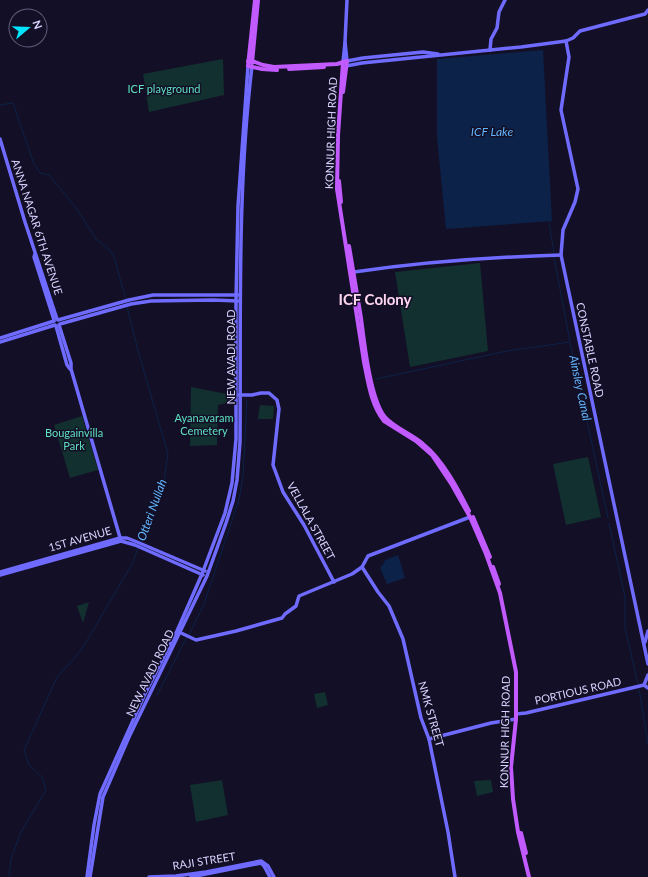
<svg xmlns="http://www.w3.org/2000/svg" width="648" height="877" font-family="Lato,sans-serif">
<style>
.green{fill:#12302f}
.water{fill:#0c2248}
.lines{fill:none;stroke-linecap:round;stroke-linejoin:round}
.stream{stroke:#0c2248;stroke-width:1}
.secondary{stroke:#6f6bff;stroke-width:3.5}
.primary{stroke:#c25bff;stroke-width:4}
.labels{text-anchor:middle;stroke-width:3;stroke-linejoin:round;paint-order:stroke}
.park-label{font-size:11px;fill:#5fe0c0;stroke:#130f26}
.street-label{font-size:11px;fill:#d9d4ff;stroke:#130f26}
.water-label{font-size:12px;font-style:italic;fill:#62b6ff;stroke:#130f26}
.district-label{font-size:15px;font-weight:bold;fill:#ffd6f0;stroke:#130f26}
</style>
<rect width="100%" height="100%" fill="#130f26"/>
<!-- green -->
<g class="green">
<polygon points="223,59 224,95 149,112 143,74"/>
<polygon points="480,263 488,351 410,367 395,272"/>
<polygon points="191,387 232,395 232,402 218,405 217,445 190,446"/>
<polygon points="260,405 274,406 273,419 258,419"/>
<polygon points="82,416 98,470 70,478 54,425"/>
<polygon points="588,457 601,517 566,525 553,464"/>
<polygon points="89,602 83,623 77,606"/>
<polygon points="325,692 328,705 317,708 314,694"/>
<polygon points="222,780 228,815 196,822 190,785"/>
<polygon points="491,780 493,792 477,796 474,781"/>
</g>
<!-- water -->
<g class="water">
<polygon points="543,50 552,221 446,229 437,138 437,59"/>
<polygon points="398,555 405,578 387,584 380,568 384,563 385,560"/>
</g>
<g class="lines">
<!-- stream -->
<g class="stream">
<polyline points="0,105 13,103 34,164 40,173 49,175 76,208 96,239 110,250 114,257 126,300"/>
<polyline points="549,222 554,253"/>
<polyline points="554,257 570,342 608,518"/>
<polyline points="127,307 139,354 168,454 163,487 141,541"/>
<polyline points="376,379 507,351 570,342"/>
<polyline points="609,523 625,597 625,628 638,684"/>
<polyline points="189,635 204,604 239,500 243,476 247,400"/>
<polyline points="639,689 648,744"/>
<polyline points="157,695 187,637"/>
<polyline points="9,877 11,859 21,832 46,790 42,777 29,765 24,750 57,677 78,654 88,639 133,562 138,548"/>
</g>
<!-- secondary -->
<g class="secondary">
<polyline points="347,0 345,42 347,61 363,58 423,52 438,54"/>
<polyline points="566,41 569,57 561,110 578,189 575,202 563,230 561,255 648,664"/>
<polyline points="490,50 491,39 497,28 499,12 505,0"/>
<polyline points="343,62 345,43"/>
<polyline points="346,66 362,63 521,47 566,41 573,38 580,31 645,14 648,10"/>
<polyline points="0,139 25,222 57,319"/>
<polyline points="35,254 34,257 54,320"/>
<path d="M354,272C422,262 492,257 561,255"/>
<polyline points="58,320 129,300 153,295 238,295"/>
<polyline points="60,324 131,304 151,301 213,300 238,301"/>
<polyline points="59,325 71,363 71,369 121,541"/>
<polyline points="56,326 67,365 70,369"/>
<polyline points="0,338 54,321"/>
<polyline points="0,342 55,325"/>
<polyline points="239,395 252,395 261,393 269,393 277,400 279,409 273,465 283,492 304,525 334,582"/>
<polyline points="362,567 378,592 389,606 403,639 421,718 429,739 448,832 455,877"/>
<polyline points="0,572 120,538 127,538 137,542 205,571"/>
<polyline points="0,575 121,541 135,545 203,575"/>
<polyline points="179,632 196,640 236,631 282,618 285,614 296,606 299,596 352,574 362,567 368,556 470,517"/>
<polyline points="645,642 648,631"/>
<polyline points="644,685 648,675"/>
<polyline points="516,714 526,713 644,685 648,688"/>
<polyline points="429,739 491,723 516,719"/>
<polyline points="87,877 94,825 100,794 144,696 177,631 202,574 225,513 232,483 236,439 236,301 238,206 248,66"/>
<path d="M90,877L103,797L129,737L207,576L226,523L233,501L237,480L240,442C241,317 237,191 252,66"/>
<polyline points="149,877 176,876 206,872 261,861 268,866 274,877"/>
<polyline points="191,877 261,863 264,866 270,877"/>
</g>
<!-- primary -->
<g class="primary">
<polyline points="255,0 248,66 262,69 277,70"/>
<polyline points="248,61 255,62 263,65 274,67 337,64 347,61 343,92"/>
<path d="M343,62L338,135L337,189L364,362C368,381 371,405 384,421L416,441L432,455L452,485L470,517L486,554L500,593L516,672V719L511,767L513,799L518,832L529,877"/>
<polyline points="252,63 258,0"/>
<polyline points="289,69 324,67"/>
<polyline points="339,181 341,202"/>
<path d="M349,246C353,270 357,294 361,318C364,342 370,397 384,416C392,427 412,434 423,444C443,460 458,489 469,511"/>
<polyline points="473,517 490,557"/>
<polyline points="493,567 499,584"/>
<polyline points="521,833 526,853"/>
</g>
</g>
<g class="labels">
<!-- park labels -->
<g class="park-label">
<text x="164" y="93">ICF playground</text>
<text x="204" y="422">Ayanavaram<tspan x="204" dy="13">Cemetery</tspan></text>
<text x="74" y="437">Bougainvilla<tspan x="74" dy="13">Park</tspan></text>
</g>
<!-- street labels -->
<g class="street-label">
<text transform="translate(331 133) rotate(-88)" y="4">KONNUR HIGH ROAD</text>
<text transform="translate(37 227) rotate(72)" y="4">ANNA NAGAR 6TH AVENUE</text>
<text transform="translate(590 350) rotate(78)" y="4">CONSTABLE ROAD</text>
<text transform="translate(231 357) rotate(-90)" y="4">NEW AVADI ROAD</text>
<text transform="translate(311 521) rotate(61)" y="4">VELLALA STREET</text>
<text transform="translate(80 539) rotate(-16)" y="4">1ST AVENUE</text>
<text transform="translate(150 673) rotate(-64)" y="4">NEW AVADI ROAD</text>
<text transform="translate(578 691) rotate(-13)" y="4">PORTIOUS ROAD</text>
<text transform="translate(431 714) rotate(74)" y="4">NMK STREET</text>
<text transform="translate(505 732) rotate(-89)" y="4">KONNUR HIGH ROAD</text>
<text transform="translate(204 861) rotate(-9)" y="4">RAJI STREET</text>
</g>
<!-- water labels -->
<g class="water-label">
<text x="492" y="136">ICF Lake</text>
<text transform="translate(580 388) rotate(78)" y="4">Ainsley Canal</text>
<text transform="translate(152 510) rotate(-70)" y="4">Otteri Nullah</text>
</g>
<!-- district labels -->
<g class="district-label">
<text x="375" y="305">ICF Colony</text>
</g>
</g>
<!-- north arrow -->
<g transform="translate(28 28) rotate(71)"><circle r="19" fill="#130f26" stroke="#625e7d"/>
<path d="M0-3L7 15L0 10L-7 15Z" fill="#00e5ff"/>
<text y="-6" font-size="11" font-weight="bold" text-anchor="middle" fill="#d9d4ff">N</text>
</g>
</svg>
